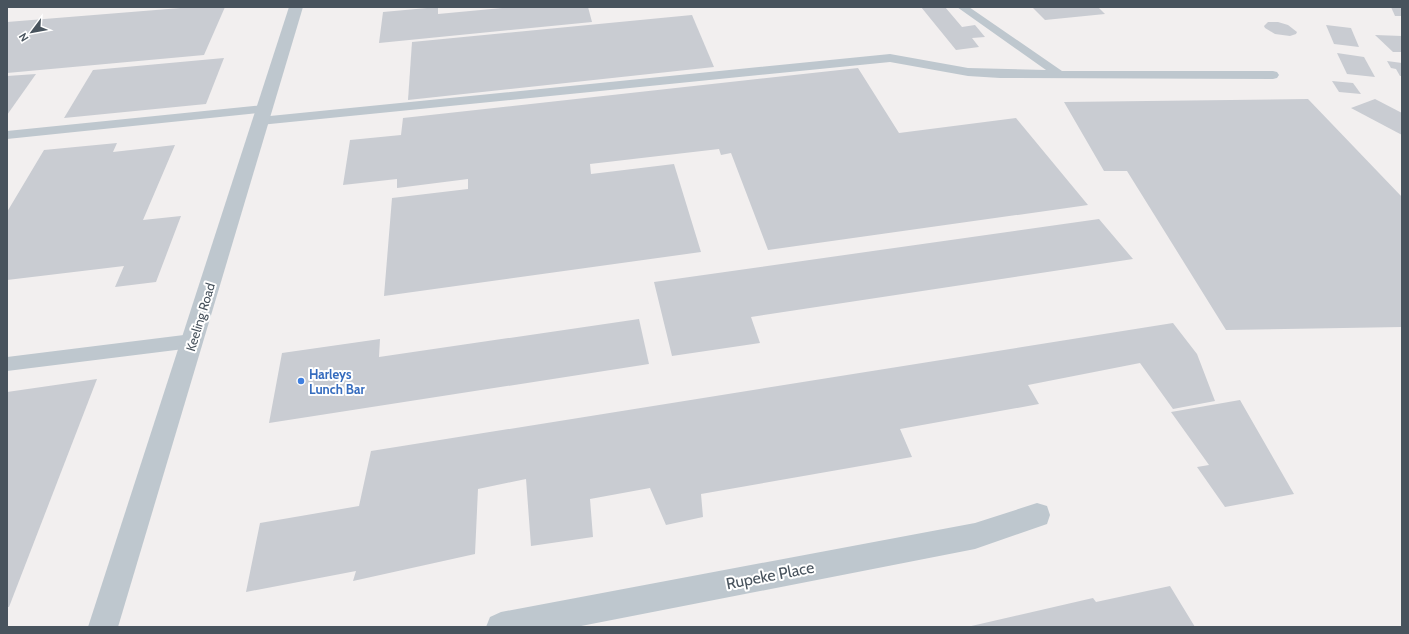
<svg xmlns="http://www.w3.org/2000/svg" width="1409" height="634" font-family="Cabin,sans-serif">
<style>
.building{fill:#c9ccd2}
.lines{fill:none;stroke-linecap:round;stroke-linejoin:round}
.lane{fill:#bec7ce;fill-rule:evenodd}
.street{fill:#bec7ce;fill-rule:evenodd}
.shop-dot{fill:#3f7fe0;stroke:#fff;stroke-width:1.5}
.labels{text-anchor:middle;stroke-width:4;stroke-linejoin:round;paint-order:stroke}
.street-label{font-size:13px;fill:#48535d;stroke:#fff}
.shop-label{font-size:13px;font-weight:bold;fill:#366cbe;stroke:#fff;text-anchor:start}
.near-street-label{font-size:16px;fill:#48535d;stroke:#fff}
</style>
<rect width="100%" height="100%" fill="#f2efef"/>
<!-- building -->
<g class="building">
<polygon points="193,7 225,7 204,55 7,73 7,22"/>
<polygon points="438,7 438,14 514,7 588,7 592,22 379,43 383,12"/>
<polygon points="921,7 945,7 962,27 975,25 985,37 972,38 979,47 956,50"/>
<polygon points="1032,7 1098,7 1105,14 1045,20"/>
<polygon points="1391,7 1402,7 1402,16 1395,16"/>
<polygon points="692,15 714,67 408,100 412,42"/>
<polygon points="1268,22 1278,22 1288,25 1297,32 1296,34 1290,36 1275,34 1265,28 1264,26"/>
<polygon points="1326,25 1351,28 1359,47 1334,44"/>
<polygon points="1375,35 1402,36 1402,52 1393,52"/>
<polygon points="1337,53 1364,57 1375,77 1347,74"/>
<polygon points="224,58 206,104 64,118 93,70"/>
<polygon points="1387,61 1402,63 1402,76 1400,76 1396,69 1391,68"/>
<polygon points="858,68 899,133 1016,118 1088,205 768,250 731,153 721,155 719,149 590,164 591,174 674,164 701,252 384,296 392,198 468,189 468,179 397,188 397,179 343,185 350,140 401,135 403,118"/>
<polygon points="36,74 7,115 7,76"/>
<polygon points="1332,81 1353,83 1361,94 1339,92"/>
<polygon points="1308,99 1402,197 1402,327 1226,330 1127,171 1104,171 1064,102"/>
<polygon points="1375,99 1402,113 1402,135 1351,108"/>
<polygon points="117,143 113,152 175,145 143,220 181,216 156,282 115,287 124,266 7,280 7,212 44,150"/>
<polygon points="1099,219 1133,259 751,317 760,343 672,356 654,282"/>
<polygon points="639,319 649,364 269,423 282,353 380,339 379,357"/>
<polygon points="1173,323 1197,354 1215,401 1173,409 1140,363 1028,385 1039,404 900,429 912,457 701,494 703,517 666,525 650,488 590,499 593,537 531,546 526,479 478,489 475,554 353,581 356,571 246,592 260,523 359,506 371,451"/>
<polygon points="97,379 9,607 7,607 7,392"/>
<polygon points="1240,400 1294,494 1225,507 1197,467 1209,465 1171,412"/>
<polygon points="1170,586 1195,627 967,627 1093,598 1096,602"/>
</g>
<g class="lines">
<!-- lane -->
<g class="lane">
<polygon points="957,7 969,7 1062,71 1273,71 1277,72 1279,75 1277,78 1273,79 1000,78 968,76 890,62 260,125 255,124 253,121 255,118 260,117 890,54 968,68 1046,70"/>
<polygon points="264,105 269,106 270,109 269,112 7,139 7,131"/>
<polygon points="192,334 198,336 201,341 198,346 192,348 7,371 7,357"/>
</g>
<!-- street -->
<g class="street">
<polygon points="289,7 303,7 118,627 88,627"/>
<polygon points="1037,503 1047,506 1050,515 1047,524 975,549 576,627 486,627 490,617 501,612 975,523"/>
</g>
</g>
<!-- markers -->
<circle class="shop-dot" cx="301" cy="381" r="4"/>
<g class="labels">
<!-- street labels -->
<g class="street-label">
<text transform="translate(200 317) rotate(-73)" y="5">Keeling Road</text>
</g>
<!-- shop labels -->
<g class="shop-label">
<text x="309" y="379">Harleys<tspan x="309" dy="15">Lunch Bar</tspan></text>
</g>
<!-- near-street labels -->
<g class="near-street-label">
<text transform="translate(770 575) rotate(-11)" y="6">Rupeke Place</text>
</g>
</g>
<!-- border -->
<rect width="1409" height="634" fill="none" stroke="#48535d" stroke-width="16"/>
<!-- north arrow -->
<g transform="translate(32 32) rotate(238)" stroke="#ffffff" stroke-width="3" paint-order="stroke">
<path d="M0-3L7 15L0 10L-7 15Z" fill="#48535d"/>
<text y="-6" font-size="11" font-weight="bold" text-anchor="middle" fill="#48535d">N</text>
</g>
</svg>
